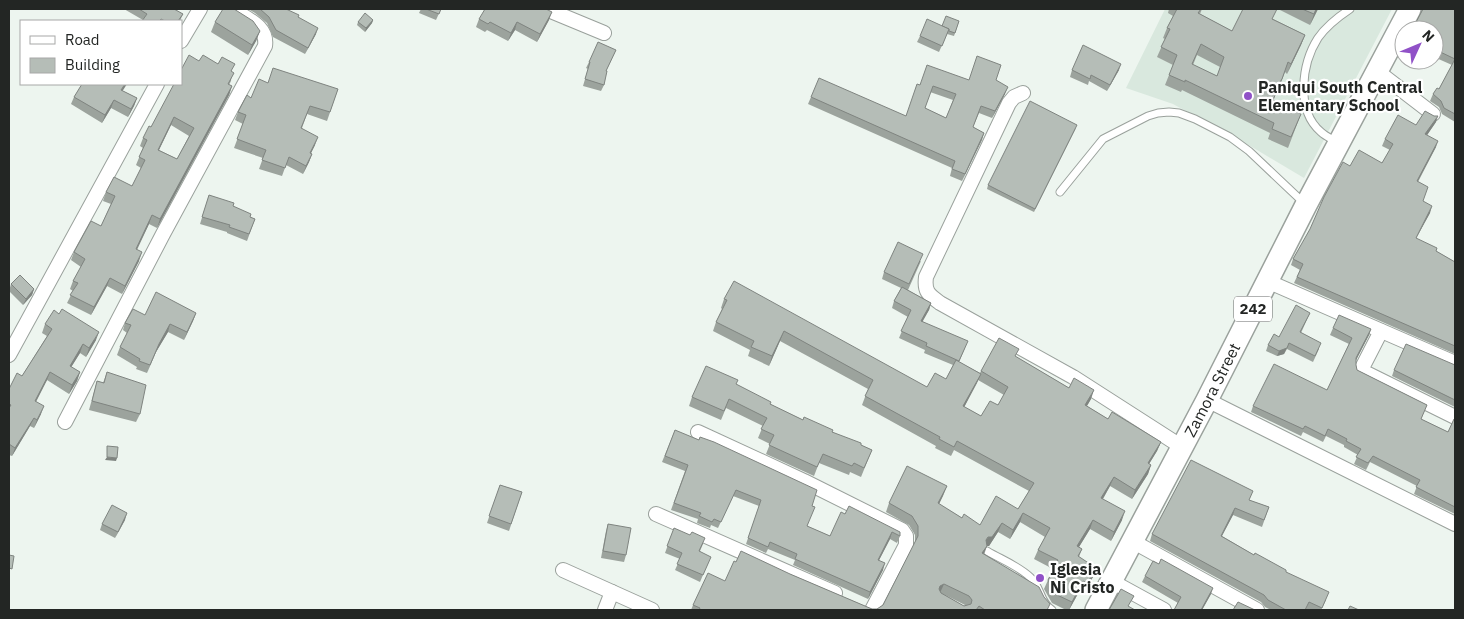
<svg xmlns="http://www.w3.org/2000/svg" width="1464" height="619" font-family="'IBM Plex Sans',sans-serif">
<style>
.built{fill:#d9e8de}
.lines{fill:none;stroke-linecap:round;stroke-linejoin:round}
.service-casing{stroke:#9aa19c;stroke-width:9}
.minor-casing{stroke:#9aa19c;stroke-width:16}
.primary-casing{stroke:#9aa19c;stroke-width:24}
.service{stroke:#fff;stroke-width:7}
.minor{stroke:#fff;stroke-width:14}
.primary{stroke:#fff;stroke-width:21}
.wall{fill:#9ca39d;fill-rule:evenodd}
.shaded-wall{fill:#7f8480}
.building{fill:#b5bdb7;stroke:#7f8480;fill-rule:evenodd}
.poi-dot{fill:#9051c7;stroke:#fff;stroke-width:2}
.labels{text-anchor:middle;stroke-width:4.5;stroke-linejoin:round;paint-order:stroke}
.shield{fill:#fff;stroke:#656766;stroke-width:1}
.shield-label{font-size:15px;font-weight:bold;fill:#232624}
.poi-label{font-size:16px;font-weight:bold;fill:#232624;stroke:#fff;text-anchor:start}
.street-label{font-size:16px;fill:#232624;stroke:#fff}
</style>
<rect width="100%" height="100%" fill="#edf5ef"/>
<!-- built -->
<polygon class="built" points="1165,9 1392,9 1304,178 1252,147 1173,104 1126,88"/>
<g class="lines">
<!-- service casing -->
<g class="service-casing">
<g id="service">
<path d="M1337,142C1332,139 1325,136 1321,132C1295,110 1302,63 1318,38C1327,25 1338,17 1350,9"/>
<polyline points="1060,192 1103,139 1148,116 1158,113 1169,112 1179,113 1195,119 1230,137 1249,151 1304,203"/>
<path d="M987,551C1000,559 1019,566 1031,578C1041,587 1040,603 1052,610"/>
</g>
</g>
<!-- minor casing -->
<g class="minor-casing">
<g id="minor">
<polyline points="546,9 604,33"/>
<polyline points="181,41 200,9"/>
<polyline points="1377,71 1433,114"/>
<path d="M1023,93L1014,97L1009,103L926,277C924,292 929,295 940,303L1073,377L1182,447"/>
<polyline points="1267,281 1455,363"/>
<polyline points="1381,331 1362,368 1362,371 1455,417"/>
<polyline points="9,355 157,84"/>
<polyline points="1207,400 1455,524"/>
<path d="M65,422L163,234L265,46C268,26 247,19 232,9"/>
<polyline points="698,432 804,481 902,530 906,536 906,545 872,610"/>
<polyline points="656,514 835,593"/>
<polyline points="1132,541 1257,610"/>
<polyline points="563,570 652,610"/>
<polyline points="1111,581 1164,610"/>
<polyline points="605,610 612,592"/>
</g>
</g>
<!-- primary casing -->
<g class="primary-casing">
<g id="primary">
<path id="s1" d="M1096,610L1207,400L1306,205L1410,9"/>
</g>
</g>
<!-- service -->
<use href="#service" class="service"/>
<!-- minor -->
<use href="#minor" class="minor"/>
<!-- primary -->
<use href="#primary" class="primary"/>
</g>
<!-- wall -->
<g class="wall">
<polygon points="124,9 174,9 183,14 180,21 142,21 143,20"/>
<polygon points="248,9 286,9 298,17 316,34 305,54 273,37 267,23 255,13"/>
<polygon points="421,9 441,9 436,20 419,13"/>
<path d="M1169,9H1202L1200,14L1232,31L1273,19L1305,35L1301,45L1287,74L1285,72L1278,90L1276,93L1273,100L1276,103L1301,114L1288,148L1268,139L1270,133L1182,90L1181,92L1165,85L1173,65L1157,57L1165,39L1163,38L1167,28L1173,16L1168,13ZM1197,55L1220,67L1217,76L1193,65Z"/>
<polygon points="1278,9 1318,9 1310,25"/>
<polygon points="1422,9 1455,9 1455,122 1442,114 1439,107 1430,101 1433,94 1439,89 1452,65 1434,57 1434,30 1421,13"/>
<polygon points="479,19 549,20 537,42 515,30 508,41 487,30 485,32 476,27"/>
<polygon points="373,20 372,23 365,32 357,25 358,22"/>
<polygon points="959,21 954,36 947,34 939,52 917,42 920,36 942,26"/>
<polygon points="215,22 260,31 256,41 248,55 211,32"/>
<polygon points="616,50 606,71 604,85 601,91 583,86 588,69 586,68 589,62"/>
<path d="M199,61L232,72L231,81L229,85L232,86L229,95L157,228L149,224L137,250L139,261L122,294L107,286L91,315L67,303L73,291L70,289L73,281L81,267L71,260L74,252L101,226L111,204L103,201L106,192L132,186L141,168L136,165L143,148L140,146L143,138ZM171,125L189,136L177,159L159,150Z"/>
<polygon points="1072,70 1119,70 1107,91 1089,81 1088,85 1070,77"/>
<path d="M969,80H996L1005,94L992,118L979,113L973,127L984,133L962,181L950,176L952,168L808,104L811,97L906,116L920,85ZM930,92L953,100L946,118L925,108Z"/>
<polygon points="268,83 338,89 327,121 307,114 302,128 315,145 311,153 312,154 309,162 303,174 286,165 282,176 259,169 263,158 234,148 243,124 235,120 238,112 251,98"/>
<polygon points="123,91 137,98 134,106 128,117 111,108 102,123 71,104 74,97"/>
<polygon points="1436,122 1427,135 1436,147 1418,182 1423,201 1430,213 1416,238 1436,251 1455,262 1455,354 1294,283 1300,270 1291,265 1293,259 1350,166 1382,163 1390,150 1382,146 1385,139 1416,125"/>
<polygon points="1076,128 1034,212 987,189 988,185"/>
<polygon points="209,195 233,206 250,217 255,219 247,241 227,233 227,232 200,224"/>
<path d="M921,261L908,290L931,303L929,310L922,321L965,348L959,362L980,373L981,371L1016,357L1069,388L1091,399L1087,406L1108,419L1161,442L1157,451L1149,464L1151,465L1148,474L1132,499L1110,486L1103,499L1122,520L1111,541L1090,529L1079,547L1082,549L1079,557L1093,577L1084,592L1080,590L1069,610H1066L1052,603L1044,589L1048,580L1053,569L1034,559L1038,550L1045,537L1020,522L1010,539L998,532L989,546H987L984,555L1048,610H691L693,605L725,581L790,574L872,609H877L883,605L915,543V535L909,525L886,512L889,503L947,486L939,504L962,518L980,525L1018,509L1029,491L954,450L951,456L935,448L936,446L862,405L868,389L780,341L769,366L748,356L750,350L713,331L716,322L722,309L721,308L724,299L927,387L946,379L953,365L924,353L925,350L899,338L908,317L892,308L894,301L901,288L882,279L884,272ZM978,380L1004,395L998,405L981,416L964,407ZM943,594L965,605L964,606Z"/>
<polygon points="11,284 34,289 32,295 23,305 9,291"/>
<polygon points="196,313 193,321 184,340 168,332 156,352 147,373 136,369 137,367 117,355 120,347 127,333 123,330 125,323 145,315"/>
<polygon points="1310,313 1301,333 1319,349 1313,362 1287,349 1284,354 1277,356 1266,351 1268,345"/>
<polygon points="45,324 96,340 86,357 80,353 71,367 80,372 77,381 69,394 47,380 36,402 41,414 34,428 30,426 12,456 9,455 9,389 22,376 47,336 42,333"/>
<polygon points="1333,328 1371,329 1369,335 1356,360 1356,365 1357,370 1427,405 1421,419 1448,432 1455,419 1455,514 1414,494 1417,486 1370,462 1366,470 1354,464 1358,455 1344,447 1344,445 1326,436 1323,442 1303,432 1301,436 1251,412 1253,406 1327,390 1349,344 1330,335"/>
<polygon points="1454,365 1455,365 1455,407 1392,376 1394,370"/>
<polygon points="107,372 140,414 136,422 89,410 97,381 103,383"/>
<polygon points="736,384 770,404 803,420 832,432 872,450 861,477 850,472 849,475 819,463 814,476 766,454 770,444 758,438 763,426 726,408 721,420 689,406 692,397"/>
<polygon points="675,430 812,506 807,526 830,536 845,514 849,506 900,536 897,543 890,539 879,560 883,570 868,599 793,565 795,560 768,549 766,553 746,544 759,506 733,496 718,528 711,525 710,528 697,523 698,519 671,510 685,471 662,462"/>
<polygon points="500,485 522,492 509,531 487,523"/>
<polygon points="1249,500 1269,507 1262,527 1233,515 1222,536 1254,555 1286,572 1326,600 1321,610 1309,610 1307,609 1306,610 1271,610 1265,607 1261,602 1150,541 1152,534"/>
<polygon points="125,520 115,538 100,530 102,524"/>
<polygon points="608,524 626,555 624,562 601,558 606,531"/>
<polygon points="674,528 703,544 700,551 708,563 700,582 675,570 680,559 665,553"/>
<polygon points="1145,576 1211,594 1202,610 1174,610 1178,603 1142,582"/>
</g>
<!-- shaded-wall -->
<g class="shaded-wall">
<polygon points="1316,9 1318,9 1310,25 1314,14"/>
<polygon points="552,12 549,20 537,42 540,34"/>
<polygon points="373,20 372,23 365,32 366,28"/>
<polygon points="517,22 515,30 508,41 511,33"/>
<polygon points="318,28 316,34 305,54"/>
<polygon points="260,31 256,41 248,55 252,45"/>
<polygon points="1305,35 1301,45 1287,74 1291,64"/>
<polygon points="1121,64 1119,70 1107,91 1110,85"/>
<polygon points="1282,79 1278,90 1270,102 1273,92"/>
<polygon points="125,84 127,84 118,98 121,90"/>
<polygon points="232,86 229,95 157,228 160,219"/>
<polygon points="1008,87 1005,94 992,118 995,111"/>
<polygon points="137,98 134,106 128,117 131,109"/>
<polygon points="114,100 111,108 102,123 105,115"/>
<polygon points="1438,116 1436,122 1423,141 1425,134"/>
<polygon points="174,117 171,125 155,158 158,150"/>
<polygon points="984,133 982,140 962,181 965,174"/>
<polygon points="318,137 315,145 307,161 310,153"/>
<polygon points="1438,141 1436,147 1414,188 1417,181"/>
<polygon points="312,154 309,162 303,174 306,166"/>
<polygon points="1432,206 1430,213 1413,244"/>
<polygon points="152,215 149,224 133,257 136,249"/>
<polygon points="142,252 139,261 122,294 125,286"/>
<polygon points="110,278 107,286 91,315 94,307"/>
<polygon points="34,289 32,295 23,305 26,299"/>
<polygon points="931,303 929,310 919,328 921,321"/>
<polygon points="196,313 193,321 184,340 187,332"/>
<polygon points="170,324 168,332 156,352 147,373 159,344"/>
<polygon points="1371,329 1369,335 1354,364 1356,358"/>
<polygon points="784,331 780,341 769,366 772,356"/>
<polygon points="99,332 96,340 86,357 89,348"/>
<polygon points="1289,343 1284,354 1277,356 1279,351"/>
<polygon points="83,344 80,353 67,374 70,366"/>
<polygon points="50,372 47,380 32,409 35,401"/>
<polygon points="80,372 77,381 69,394 72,385"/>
<polygon points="981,374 977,383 960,415 963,406"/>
<polygon points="1094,390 1091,399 1082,414 1085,405"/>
<polygon points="44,406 41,414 34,428 37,420"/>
<polygon points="34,418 30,426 12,456 15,448"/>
<polygon points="1161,442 1157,451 1144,472 1148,463"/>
<polygon points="107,457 117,458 116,461 105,460"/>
<polygon points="1151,465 1148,474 1132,499 1135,490"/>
<polygon points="1114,477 1110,486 1098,507 1101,498"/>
<polygon points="947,486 943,496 935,512 938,503"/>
<polygon points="1235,508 1233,515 1218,543 1221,536"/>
<polygon points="1125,511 1122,520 1111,541 1114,532"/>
<polygon points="127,513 125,520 115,538 118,532"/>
<polygon points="1023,513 1020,522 1010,539 1013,530"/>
<polygon points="1093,520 1090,529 1074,555 1077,546"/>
<polygon points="1002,523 998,532 989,546 987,546 983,555 978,563 986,540"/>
<polygon points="892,532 890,539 876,566 878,560"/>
<polygon points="885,563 883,570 868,599 870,592"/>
<polygon points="1096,568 1093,577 1084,592 1087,583"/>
<polygon points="1083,581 1080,590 1069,610 1072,602"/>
<polygon points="944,584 940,593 937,595 940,586"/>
<polygon points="1213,588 1211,594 1202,610 1201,610"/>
</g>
<!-- building -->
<g class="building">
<polygon points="139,9 174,9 183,14 178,21 165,21 161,19 159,21 142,21 147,14"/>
<polygon points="223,9 234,9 253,21 260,31 252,45 215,22"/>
<polygon points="260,9 286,9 299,15 298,17 318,28 308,48 276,30 269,17"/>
<polygon points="426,9 441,9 439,14"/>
<polygon points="485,9 546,9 552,12 540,34 517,22 511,33 490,22 488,24 479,19"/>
<path d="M1177,9H1201L1198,13L1232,31L1243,9H1277L1272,19L1305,35L1291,64L1288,62L1282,79L1273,92L1276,93L1273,100L1276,101V103L1301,114L1291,137L1272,129L1274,123L1185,80V82L1169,75L1177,55L1161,47L1170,29L1167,28ZM1201,44L1224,57L1217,76L1192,64Z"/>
<polygon points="1302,9 1316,9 1314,14"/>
<polygon points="1423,9 1455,9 1455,59 1434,49 1434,30 1412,30"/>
<polygon points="365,13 373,20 366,28 358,22"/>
<polygon points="946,16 959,21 955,33 949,31 949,29 942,26"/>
<polygon points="927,19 949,29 942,46 920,36"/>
<polygon points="598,42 616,50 606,71 607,71 604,85 585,79 590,62 589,62"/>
<polygon points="1083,45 1121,64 1110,85 1091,75 1090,79 1072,70"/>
<path d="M189,55L199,61L203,55L218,64L222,57L235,64L231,71L234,73L228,84L232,86L160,219L152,215L136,249L142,252L125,286L110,278L94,307L70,295L78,283L73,281L85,259L74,252L91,221L101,226L115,196L106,192L114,177L132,186L145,160L139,157L147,140L143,138L149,126L151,127L174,84H181V70ZM174,117L194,128L177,159L158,150Z"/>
<path d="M977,56L1001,65L996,80L1008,87L995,111L981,106L973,127L984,133L965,174L952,169L955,161L811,97L819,78L906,116L917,84L920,85L927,65L969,80ZM933,86L956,94L946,118L925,108Z"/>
<polygon points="1455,59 1455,114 1444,108 1441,101 1433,94 1437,88 1439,89"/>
<polygon points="273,68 338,89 330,112 310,106 301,128 318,137 310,153 312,154 306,166 289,157 285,168 262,160 266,150 237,139 246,115 238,112 247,95 251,98 259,79 268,83"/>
<polygon points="82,84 125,84 121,90 137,98 131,109 114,100 105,115 74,97"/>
<polygon points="1030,101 1077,125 1035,209 988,185"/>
<polygon points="1425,111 1434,116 1438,116 1425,134 1438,141 1417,181 1428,187 1423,201 1432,206 1416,238 1437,248 1436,251 1455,262 1455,346 1297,277 1303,264 1293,259 1310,229 1324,197 1343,162 1350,166 1359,150 1382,163 1393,144 1385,139 1398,115 1416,125"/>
<polygon points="209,195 234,203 233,206 251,214 250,217 255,219 249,234 229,227 230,225 202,217"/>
<polygon points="898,242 923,254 909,284 884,272"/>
<polygon points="20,275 34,289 26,299 11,284"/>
<path d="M734,281L927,387L935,373L946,379L956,360L981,374L963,406L981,416L990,401L998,405L1008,387L981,371L999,338L1019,349L1015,356L1069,388L1074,378L1094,390L1085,405L1108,419L1112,412L1161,442L1148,463L1151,465L1135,490L1114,477L1101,498L1125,511L1114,532L1093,520L1077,546L1082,549L1078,556L1096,568L1087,583L1083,581L1072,602L1055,594L1048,580L1058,560L1038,550L1050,528L1023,513L1013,530L1002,523L992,537H988L986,540L987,546L982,553L1039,587L1044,597L1050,604L1047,610H985L979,606L976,610H699L700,608L693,605L708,573L725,581L734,561L736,562L741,551L790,574L872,609H877L883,605L918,536V526L912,516L889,503L907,466L947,486L938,503L962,518L964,514L980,525L996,496L1018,509L1034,483L957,441L954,447L939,439L940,437L865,396L873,380L784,331L772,356L751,347L754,341L716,322L727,300L724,299ZM944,584L969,596L972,600L971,604L964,606L941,593L939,589L940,586Z"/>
<polygon points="902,287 931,303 921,321 968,341 959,361 926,346 927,343 901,331 911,310 894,301"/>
<polygon points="156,292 196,313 187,332 170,324 159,344 150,365 139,361 140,359 120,347 131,325 125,323 133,309 145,315"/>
<polygon points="1296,305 1310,313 1300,332 1321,343 1315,356 1289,343 1287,348 1279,351 1268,345 1274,334 1279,337"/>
<polygon points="62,309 99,332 89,348 83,344 70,366 80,372 72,385 50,372 35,401 44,406 37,420 34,418 15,448 9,444 9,408 11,405 9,404 9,389 17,373 22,376 52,329 45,324 54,310 59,314"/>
<polygon points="1339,315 1371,329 1356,358 1356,365 1357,370 1427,405 1421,419 1448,432 1454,419 1455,419 1455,507 1416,487 1420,480 1373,456 1368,463 1356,457 1361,449 1346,441 1347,439 1328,429 1325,436 1305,426 1303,429 1253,406 1274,364 1327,390 1352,338 1333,328"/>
<polygon points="1406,344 1455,365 1455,400 1394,370"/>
<polygon points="706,366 738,380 736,384 771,402 770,404 803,420 804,417 833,430 832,432 861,443 861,445 872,450 864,468 854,463 852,466 823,454 817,467 769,445 774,435 761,429 767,418 729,399 724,411 692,397"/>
<polygon points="107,372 146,385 140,414 92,401 97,381 104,383"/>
<polygon points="675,430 699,440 700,437 714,442 817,490 812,506 815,507 807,526 830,536 841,512 845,514 849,506 900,532 900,536 892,532 878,560 885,563 870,592 795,559 797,554 770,542 768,547 748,538 761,500 736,490 721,522 714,519 712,522 699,516 701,513 674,503 688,465 665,456"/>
<polygon points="107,446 118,447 117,458 107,457"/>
<polygon points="1191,460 1253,491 1249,500 1269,507 1264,520 1235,508 1221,536 1254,555 1255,553 1286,570 1286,572 1329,592 1322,608 1309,602 1305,610 1286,610 1268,600 1264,595 1152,534"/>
<polygon points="500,485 522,492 511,524 489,516"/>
<polygon points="112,505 127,513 118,532 102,524"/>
<polygon points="608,524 631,528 626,555 603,551"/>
<polygon points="674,528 690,535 692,532 705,538 699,551 711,557 703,575 677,564 682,553 667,546"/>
<polygon points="9,555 14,556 12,569 9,568"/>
<polygon points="1161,559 1213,588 1201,610 1174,610 1181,597 1145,576 1153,561 1159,564"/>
<polygon points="1121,589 1134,596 1128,606 1135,610 1109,610"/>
<polygon points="1238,602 1255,610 1233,610"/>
<polygon points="1350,606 1359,610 1348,610"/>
</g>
<!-- markers -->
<g class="poi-dot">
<circle cx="1248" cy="96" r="5"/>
<circle cx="1040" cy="578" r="5"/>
</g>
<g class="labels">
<!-- shield labels -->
<rect class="shield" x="1234" y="296.5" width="38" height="25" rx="4"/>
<g class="shield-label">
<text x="1253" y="314">242</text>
</g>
<!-- poi labels -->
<g class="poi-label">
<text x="1258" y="93">Paniqui South Central<tspan x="1258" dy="18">Elementary School</tspan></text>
<text x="1050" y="575">Iglesia<tspan x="1050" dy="18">Ni Cristo</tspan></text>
</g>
<!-- street labels -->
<g class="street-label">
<text dy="6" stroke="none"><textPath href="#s1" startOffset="249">Zamora Street</textPath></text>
</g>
</g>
<!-- border -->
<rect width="1464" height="619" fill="none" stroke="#232624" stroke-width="20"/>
<!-- legend -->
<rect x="20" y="20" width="162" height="65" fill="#ffffff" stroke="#a7a8a7"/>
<rect x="30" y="36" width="25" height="8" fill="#ffffff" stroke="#a7a8a7"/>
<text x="65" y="45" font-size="15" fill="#232624">Road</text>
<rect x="30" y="58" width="25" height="15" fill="#b5bdb7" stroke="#a7a8a7"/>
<text x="65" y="70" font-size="15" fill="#232624">Building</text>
<!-- north arrow -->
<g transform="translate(1419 45) rotate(46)"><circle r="24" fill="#ffffff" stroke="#a7a8a7"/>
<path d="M0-4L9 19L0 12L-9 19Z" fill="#9051c7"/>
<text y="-8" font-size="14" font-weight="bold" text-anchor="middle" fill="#232624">N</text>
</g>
</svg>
